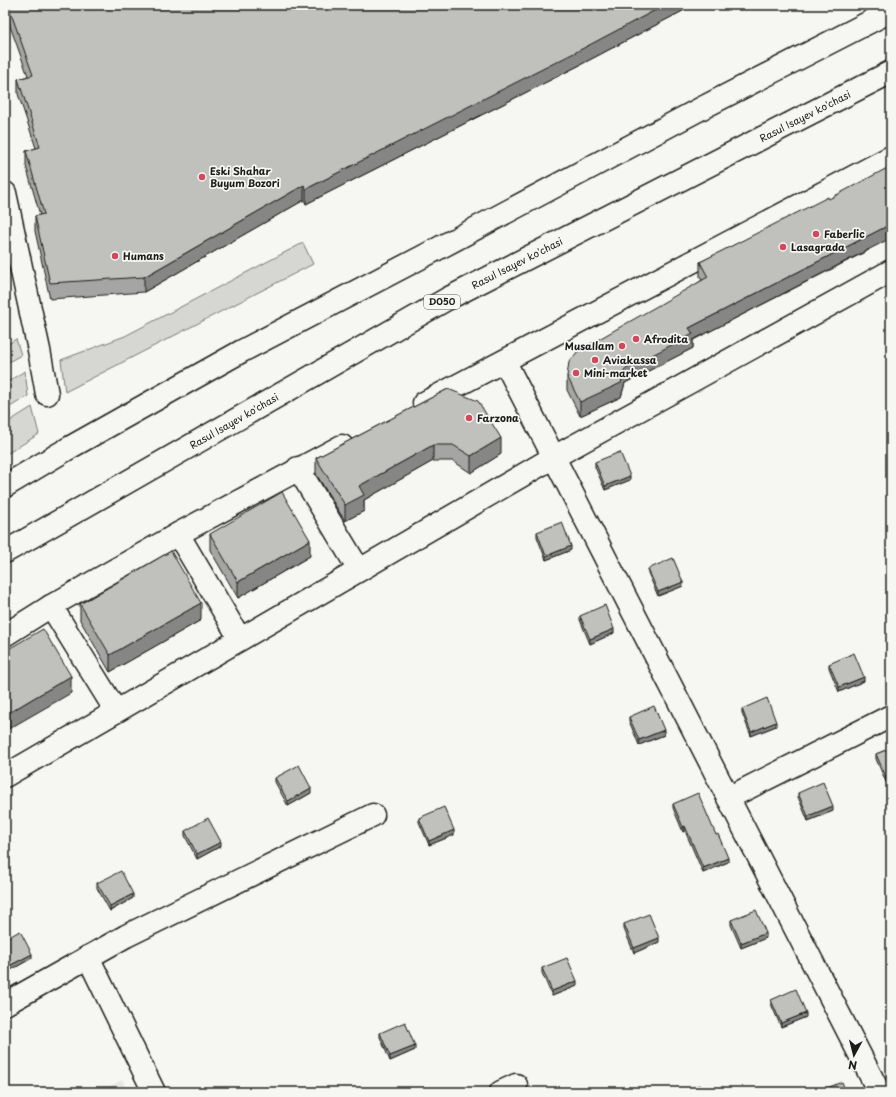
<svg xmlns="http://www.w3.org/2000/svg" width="896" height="1097" font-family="'Playpen Sans',sans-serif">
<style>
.built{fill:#e6e6e2}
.green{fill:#d6d6d2;stroke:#797977}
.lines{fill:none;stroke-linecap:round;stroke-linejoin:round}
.street-casing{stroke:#1c1c1c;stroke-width:25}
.primary-casing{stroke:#1c1c1c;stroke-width:25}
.street{stroke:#f6f6f2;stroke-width:22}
.primary{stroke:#f6f6f2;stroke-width:22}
.wall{fill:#a5a5a3;stroke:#1c1c1c}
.shaded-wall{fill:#868684;stroke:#1c1c1c}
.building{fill:#c0c0bd;stroke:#1c1c1c}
.poi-dot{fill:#d1495b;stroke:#f6f6f2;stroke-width:1.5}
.labels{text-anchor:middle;stroke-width:3.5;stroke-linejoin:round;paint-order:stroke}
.shield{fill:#f6f6f2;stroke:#5d5d5c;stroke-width:1}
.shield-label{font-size:9px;font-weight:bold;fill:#1c1c1c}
.street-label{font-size:10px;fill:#1c1c1c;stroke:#f6f6f2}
.poi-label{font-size:10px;font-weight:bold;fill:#1c1c1c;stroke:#f6f6f2;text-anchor:start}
</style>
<rect width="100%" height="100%" fill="#f6f6f2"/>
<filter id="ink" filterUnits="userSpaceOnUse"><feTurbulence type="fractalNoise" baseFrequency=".025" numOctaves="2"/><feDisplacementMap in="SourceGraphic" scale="8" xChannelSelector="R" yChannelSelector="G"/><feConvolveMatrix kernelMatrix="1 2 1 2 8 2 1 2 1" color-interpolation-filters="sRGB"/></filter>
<g filter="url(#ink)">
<!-- built -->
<polygon class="built" points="122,1080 128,1092 100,1092"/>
<!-- green -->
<g class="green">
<polygon points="303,243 313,264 65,392 61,360 125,336"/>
<polygon points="16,339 21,355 5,364 5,346"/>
<polygon points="25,371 28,396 5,410 5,383"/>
<polygon points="32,407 39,434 5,455 5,424"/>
</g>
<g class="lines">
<!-- street casing -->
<g class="street-casing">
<g id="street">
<polyline points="5,193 39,350 47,394"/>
<polyline points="505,362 879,1092"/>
<polyline points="424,403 891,157"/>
<polyline points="298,468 359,570"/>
<polyline points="178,534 240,639"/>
<polyline points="51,606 116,711"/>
<polyline points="5,635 51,606 178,534 342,446"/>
<polyline points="5,776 554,457 891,271"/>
<polyline points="728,798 891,716"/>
<polyline points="88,957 154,1092"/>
<polyline points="5,1004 126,936 373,815"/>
<polyline points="501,1092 516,1085"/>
</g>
</g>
<!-- primary casing -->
<g class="primary-casing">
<g id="primary">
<polyline points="5,486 69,448 242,351 424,256 702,108 891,11"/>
<polyline points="5,552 447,299 891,72"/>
</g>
</g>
<!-- street -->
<use href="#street" class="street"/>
<!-- primary -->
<use href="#primary" class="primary"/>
</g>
<!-- wall -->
<g class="wall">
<polygon points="7,5 694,5 578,66 306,204 304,200 144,292 50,299 35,231 35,216 40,215 26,166 26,151 36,148 18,94 18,79 28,76 7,18"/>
<polygon points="829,199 869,250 693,340 693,348 625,383 621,397 580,416 567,390 567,376 702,280 700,277 700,262"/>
<polygon points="448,389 501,454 471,473 453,461 433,461 364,500 364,511 345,521 316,474 316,458"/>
<polygon points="595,462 630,480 605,490 595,467"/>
<polygon points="537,532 571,550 546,560 537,537"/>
<polygon points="210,534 310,556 238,598 210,550"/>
<polygon points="648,569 683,586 658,596 648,573"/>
<polygon points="80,604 201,620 110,672 80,620"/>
<polygon points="580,616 614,633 590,644 580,620"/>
<polygon points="829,664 864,681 839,692 829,668"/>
<polygon points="742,709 776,726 751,736 742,713"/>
<polygon points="629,717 664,735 639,745 629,721"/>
<polygon points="891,748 891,780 886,782 876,759 876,754"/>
<polygon points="275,778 311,793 288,806 275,782"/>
<polygon points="798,793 833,811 808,821 798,797"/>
<polygon points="673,804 716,835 728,862 703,873 685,831 683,832 673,808"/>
<polygon points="419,818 454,835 429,845 419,822"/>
<polygon points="185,831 221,846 197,859 185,836"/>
<polygon points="97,883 133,898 110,911 97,888"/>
<polygon points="731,920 766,938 741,948 731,925"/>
<polygon points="624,924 659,942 634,953 624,929"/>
<polygon points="5,939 32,958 9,971 5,964"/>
<polygon points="542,968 577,986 552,996 542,973"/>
<polygon points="771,1000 806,1017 781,1027 771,1004"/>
<polygon points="380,1033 415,1050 390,1061 380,1037"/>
</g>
<!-- shaded-wall -->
<g class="shaded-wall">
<polygon points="665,5 694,5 578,66 306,204 306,189"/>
<polygon points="304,185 304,200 144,292 144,277"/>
<polygon points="891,224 891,238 693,340 693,348 625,383 621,397 580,416 580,402 625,369 689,328"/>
<polygon points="501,438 501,454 471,473 471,456"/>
<polygon points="433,445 433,461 364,500 364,511 345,521 345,505 359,486"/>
<polygon points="630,476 630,480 605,490 605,486"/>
<polygon points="310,540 310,556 238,598 238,582"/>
<polygon points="571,546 571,550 546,560 546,556"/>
<polygon points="683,582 683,586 658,596 658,592"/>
<polygon points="201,603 201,620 110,672 110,655"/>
<polygon points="614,629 614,633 590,644 590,639"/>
<polygon points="71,676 71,693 5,731 5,715"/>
<polygon points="864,677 864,681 839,692 839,687"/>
<polygon points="776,722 776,726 751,736 751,732"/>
<polygon points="664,730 664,735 639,745 639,740"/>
<polygon points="891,775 891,780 886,782 886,777"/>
<polygon points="311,788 311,793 288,806 288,801"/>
<polygon points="833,806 833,811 808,821 808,816"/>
<polygon points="685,826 685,831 683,832 683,827"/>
<polygon points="454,830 454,835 429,845 429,841"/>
<polygon points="221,842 221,846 197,859 197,854"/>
<polygon points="728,858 728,862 703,873 703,868"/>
<polygon points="133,894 133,898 110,911 110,906"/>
<polygon points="766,933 766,938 741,948 741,943"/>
<polygon points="659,938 659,942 634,953 634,948"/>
<polygon points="32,954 32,958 9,971 9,966"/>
<polygon points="577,981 577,986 552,996 552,991"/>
<polygon points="806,1013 806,1017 781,1027 781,1023"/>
<polygon points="415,1046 415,1050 390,1061 390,1056"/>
</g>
<!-- building -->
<g class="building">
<polygon points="8,5 665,5 578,51 306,189 304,185 144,277 50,283 35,216 44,214 26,151 40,147 18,79 33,75"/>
<polygon points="891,166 891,224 689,328 693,334 625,369 621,383 580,402 567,376 569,362 578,351 708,277 700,262 828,197 829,199"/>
<polygon points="448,389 478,401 501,438 471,456 453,445 433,445 359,486 364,495 345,505 316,458"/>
<polygon points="620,452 630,476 605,486 595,462"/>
<polygon points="282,492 310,540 238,582 210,534"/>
<polygon points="562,522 571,546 546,556 537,532"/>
<polygon points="171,551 201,603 110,655 80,604"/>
<polygon points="673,558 683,582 658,592 648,569"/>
<polygon points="605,605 614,629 590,639 580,616"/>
<polygon points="43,629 71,676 5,715 5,651"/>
<polygon points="854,653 864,677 839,687 829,664"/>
<polygon points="767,698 776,722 751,732 742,709"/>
<polygon points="654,706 664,730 639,740 629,717"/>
<polygon points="891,748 891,775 886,777 876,754"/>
<polygon points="299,765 311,788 288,801 275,778"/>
<polygon points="823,782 833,806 808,816 798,793"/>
<polygon points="698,793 716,835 718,834 728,858 703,868 685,826 683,827 673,804"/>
<polygon points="444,807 454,830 429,841 419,818"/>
<polygon points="208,818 221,842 197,854 185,831"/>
<polygon points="121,871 133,894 110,906 97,883"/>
<polygon points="756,910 766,933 741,943 731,920"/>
<polygon points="649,914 659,938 634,948 624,924"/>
<polygon points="20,931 32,954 9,966 5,959 5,939"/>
<polygon points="567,958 577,981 552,991 542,968"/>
<polygon points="796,989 806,1013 781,1023 771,1000"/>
<polygon points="405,1022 415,1046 390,1056 380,1033"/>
<polygon points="842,1082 846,1092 817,1092"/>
<polygon points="700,1085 703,1092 682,1092"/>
</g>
</g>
<!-- markers -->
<g class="poi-dot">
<circle cx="202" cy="177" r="4"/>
<circle cx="816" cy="234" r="4"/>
<circle cx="783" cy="247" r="4"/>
<circle cx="115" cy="256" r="4"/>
<circle cx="636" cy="339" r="4"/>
<circle cx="622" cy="346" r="4"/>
<circle cx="595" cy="360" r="4"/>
<circle cx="576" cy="373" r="4"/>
<circle cx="469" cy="418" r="4"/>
</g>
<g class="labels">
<!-- shield labels -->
<rect class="shield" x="424" y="295" width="36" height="14" rx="3"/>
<g class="shield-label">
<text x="442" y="305">D050</text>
</g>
<!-- street labels -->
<g class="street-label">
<text transform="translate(805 116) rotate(-27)" y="4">Rasul Isayev ko'chasi</text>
<text transform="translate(517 263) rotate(-27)" y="4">Rasul Isayev ko'chasi</text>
<text transform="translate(234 421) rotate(-30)" y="4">Rasul Isayev ko'chasi</text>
</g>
<!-- poi labels -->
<g class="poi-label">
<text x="210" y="175">Eski Shahar<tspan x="210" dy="12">Buyum Bozori</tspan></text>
<text x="824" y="238">Faberlic</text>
<text x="791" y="251">Lasagrada</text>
<text x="123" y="260">Humans</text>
<text x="644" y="343">Afrodita</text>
<text x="614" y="350" text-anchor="end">Musallam</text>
<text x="603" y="364">Aviakassa</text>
<text x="584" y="377">Mini-market</text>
<text x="477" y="422">Farzona</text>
</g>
</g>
<!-- margin -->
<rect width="896" height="1097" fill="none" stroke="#f6f6f2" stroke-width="20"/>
<rect x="10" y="10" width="876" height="1077" fill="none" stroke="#1c1c1c" stroke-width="1.5" filter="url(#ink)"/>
<!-- north arrow -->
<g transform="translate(854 1055) rotate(187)" stroke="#f6f6f2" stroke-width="3" paint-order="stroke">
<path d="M0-3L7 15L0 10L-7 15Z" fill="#1c1c1c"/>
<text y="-6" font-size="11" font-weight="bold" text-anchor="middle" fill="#1c1c1c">N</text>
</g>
</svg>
